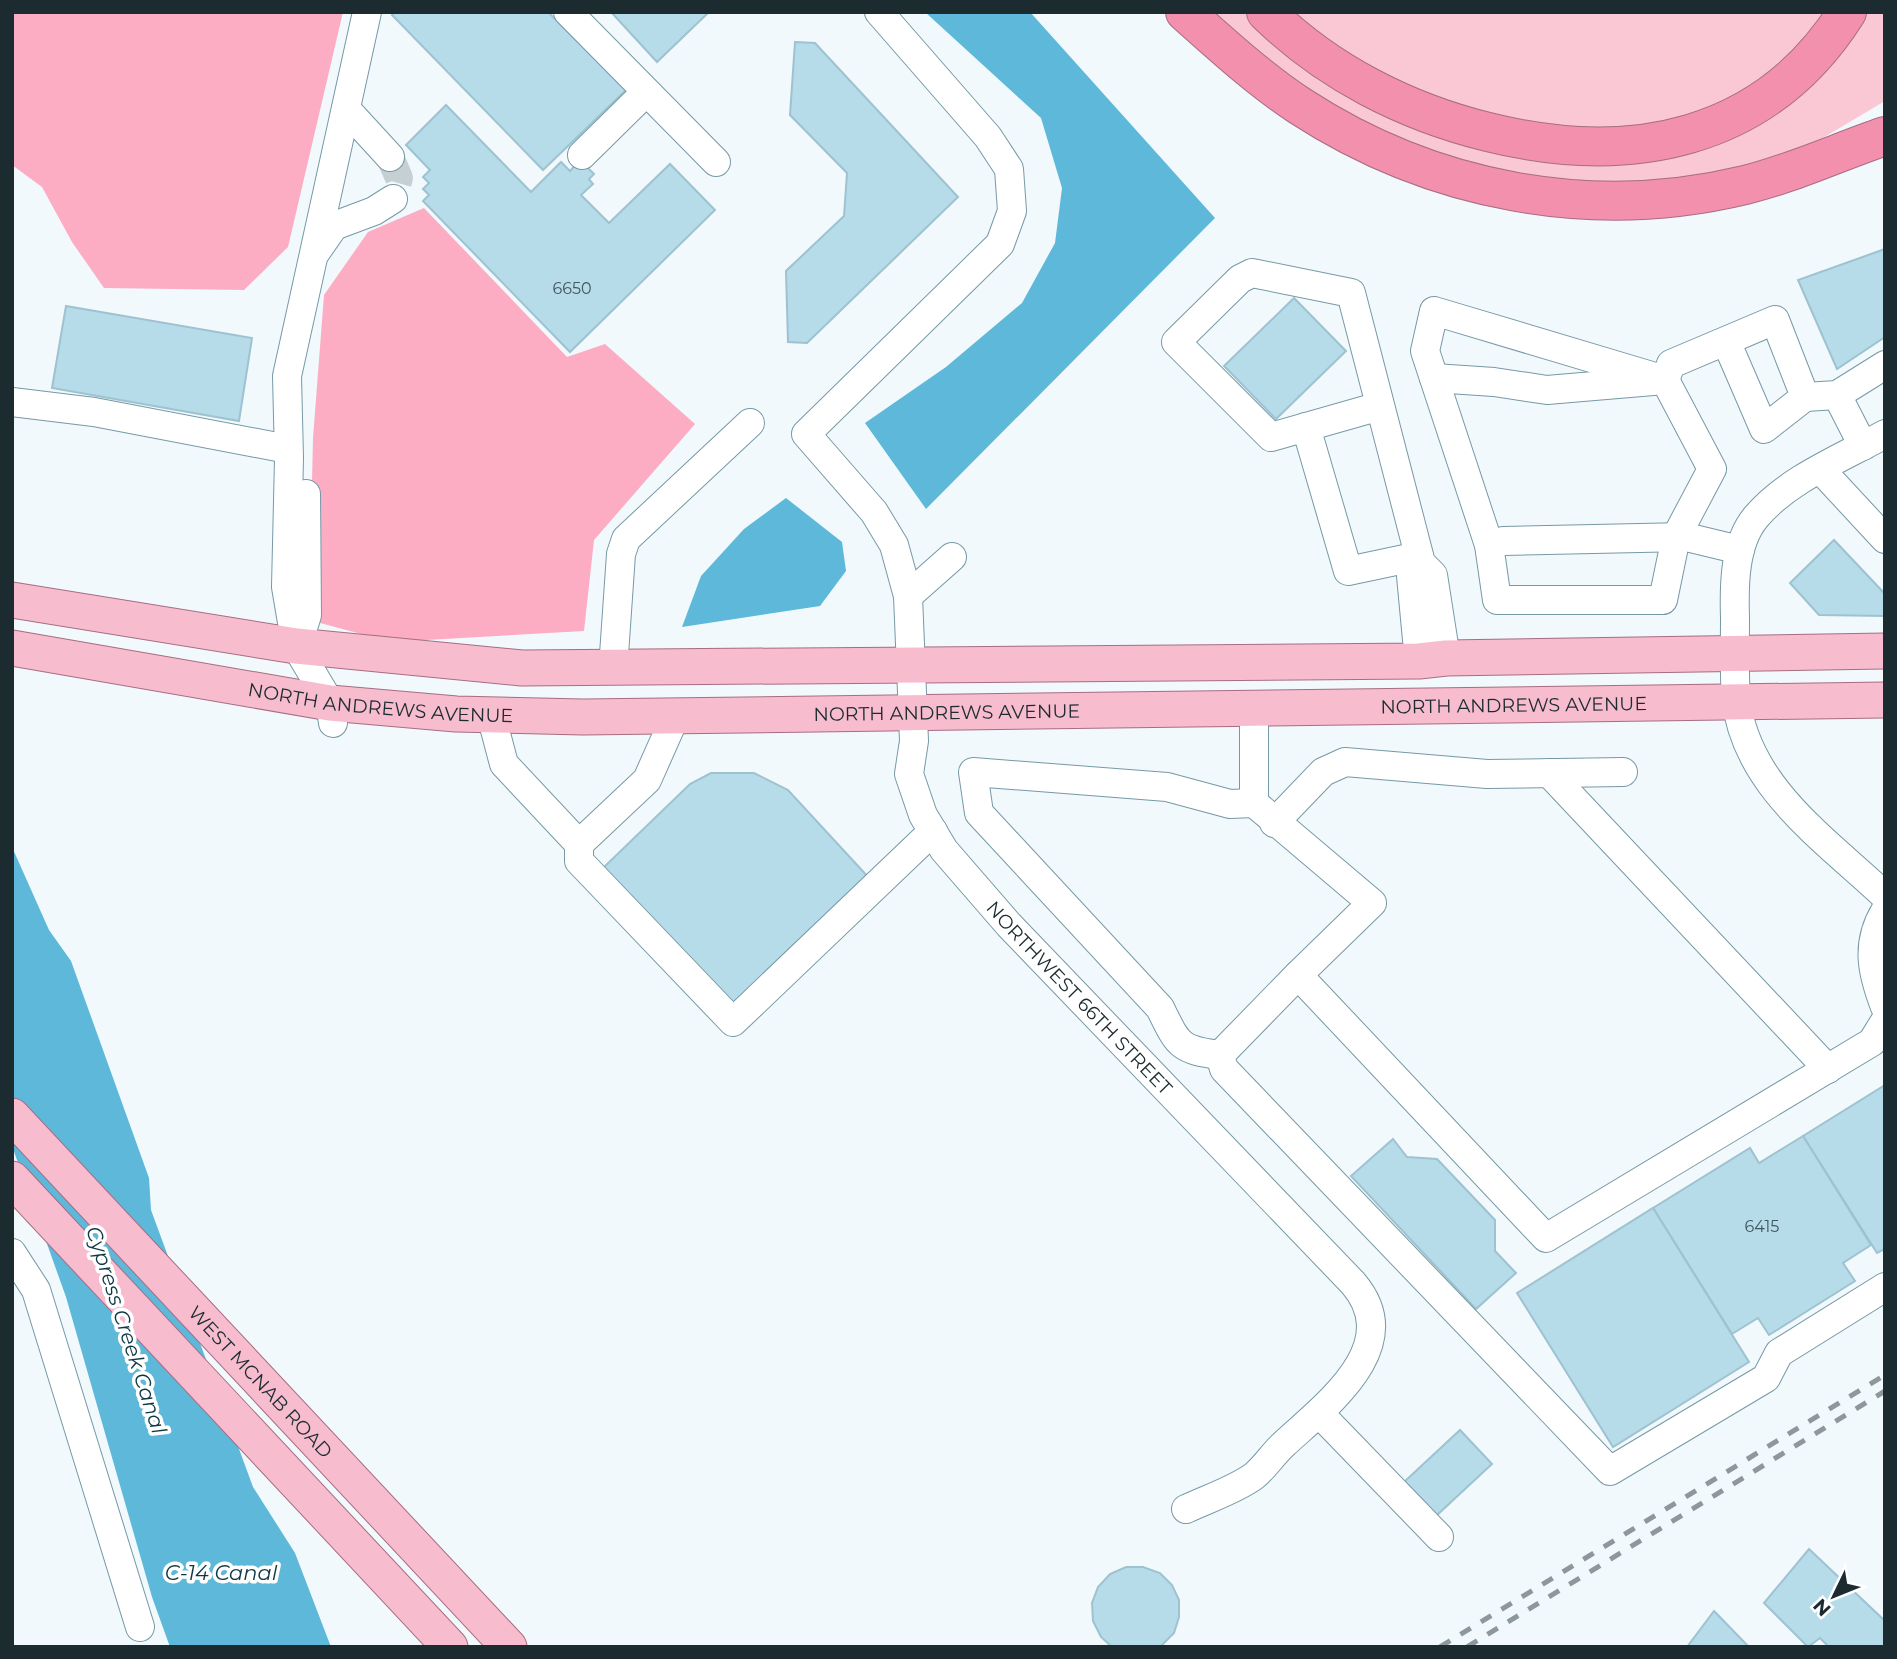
<svg xmlns="http://www.w3.org/2000/svg" width="1897" height="1659" font-family="Montserrat,sans-serif">
<style>
.green{fill:#fac7d4}
.forest{fill:#fcacc3}
.water{fill:#5db8d9}
.building{fill:#b6dbe9;stroke:#9ec2d0;stroke-width:2}
.lines{fill:none;stroke-linecap:round;stroke-linejoin:round}
.minor-tunnel{stroke:#c6d0d3;stroke-width:28;stroke-dasharray:28 14;stroke-linecap:butt}
.minor-casing{stroke:#7699a6;stroke-width:30}
.major-casing{stroke:#a76d82;stroke-width:37}
.highway-casing{stroke:#a76d82;stroke-width:40}
.minor{stroke:#fff;stroke-width:28}
.major{stroke:#f7bcce;stroke-width:35}
.highway{stroke:#f290ae;stroke-width:38}
.rail{stroke:#8d989c;stroke-width:5;stroke-dasharray:12 12;stroke-linecap:butt}
.labels{text-anchor:middle;stroke-width:7;stroke-linejoin:round;paint-order:stroke}
.number-label{font-size:16px;fill:#42575e}
.street-label{font-size:19px;fill:#1c2b30;stroke:#fff}
.water-label{font-size:21px;font-style:italic;fill:#0e3846;stroke:#fff}
</style>
<rect width="100%" height="100%" fill="#f1f9fc"/>
<!-- green -->
<g class="green">
<polygon points="1208,12 1252,12 1339,81 1666,152 1859,12 1885,12 1885,101 1816,142 1770,161 1668,184 1551,184 1428,156 1313,97"/>
<polygon points="1284,12 1836,12 1723,113 1612,138 1427,102"/>
</g>
<!-- forest -->
<g class="forest">
<polygon points="12,12 343,12 288,247 244,290 104,288 72,242 42,187 12,165"/>
<polygon points="424,208 567,357 605,344 695,424 594,540 584,631 391,642 309,620 313,438 324,295 368,232"/>
</g>
<!-- water -->
<g class="water">
<polygon points="925,12 1030,12 1215,218 926,509 865,423 946,367 1022,303 1055,243 1062,188 1041,118"/>
<polygon points="786,498 842,542 846,571 820,606 682,627 701,576 744,529"/>
<polygon points="12,847 49,930 71,961 149,1178 151,1210 253,1487 295,1553 331,1647 170,1647 152,1597 66,1297 12,1146"/>
</g>
<!-- building -->
<g class="building">
<polygon points="395,12 548,12 626,90 543,170 392,15"/>
<polygon points="611,12 709,12 657,62"/>
<polygon points="795,42 815,43 958,197 807,343 788,342 786,271 844,216 847,173 790,115"/>
<polygon points="446,105 531,192 561,162 570,171 580,160 594,174 589,179 593,184 581,195 609,223 670,164 715,210 570,352 423,201 429,195 423,189 429,183 423,177 430,170 406,145"/>
<polygon points="1885,249 1885,337 1837,369 1798,280"/>
<polygon points="1294,298 1346,351 1276,419 1224,366"/>
<polygon points="66,306 252,338 239,421 52,388"/>
<polygon points="1834,540 1885,594 1885,616 1819,615 1790,583"/>
<polygon points="711,773 754,773 788,790 870,879 732,1008 602,869 690,784"/>
<polygon points="1885,1085 1885,1249 1877,1253 1803,1136"/>
<polygon points="1803,1136 1871,1245 1843,1263 1855,1281 1769,1335 1758,1318 1732,1334 1653,1208 1750,1148 1759,1163"/>
<polygon points="1393,1139 1407,1157 1437,1159 1495,1220 1495,1251 1516,1273 1476,1309 1351,1176"/>
<polygon points="1653,1208 1749,1362 1613,1447 1517,1293"/>
<polygon points="1460,1430 1492,1464 1436,1516 1404,1482"/>
<polygon points="1809,1549 1885,1621 1885,1647 1829,1647 1820,1638 1808,1647 1764,1603"/>
<polygon points="1126,1567 1143,1567 1160,1573 1172,1585 1179,1600 1179,1617 1174,1633 1160,1647 1112,1647 1101,1637 1093,1621 1092,1603 1098,1587 1110,1574"/>
<polygon points="1714,1611 1749,1647 1687,1647"/>
</g>
<g class="lines">
<!-- minor-tunnel -->
<polyline class="minor-tunnel" points="390,157 399,178 393,199"/>
<!-- minor casing -->
<g class="minor-casing">
<g id="minor">
<polyline points="568,12 716,162"/>
<path id="s1" d="M879,12L988,137L1009,169L1012,211L1000,244L806,434L874,512L894,545L908,596L914,741L909,774L923,815L944,850L1009,925L1353,1283C1407,1346 1326,1405 1284,1444C1273,1454 1265,1467 1254,1476C1235,1490 1207,1499 1186,1509"/>
<polyline points="346,109 390,157"/>
<polyline points="582,155 646,92"/>
<polyline points="316,252 334,226 374,211 393,199"/>
<polygon points="1434,311 1665,380 1712,469 1676,537 1663,600 1497,600 1489,545 1425,351"/>
<polyline points="1434,378 1494,382 1547,390 1665,380 1671,364 1775,320 1805,397 1764,429 1726,341"/>
<polyline points="1837,395 1863,446"/>
<polyline points="1805,397 1837,395 1885,365"/>
<polyline points="12,402 94,412 288,449"/>
<polyline points="1380,406 1271,437 1176,342 1240,279 1252,273 1351,293 1421,563 1433,575 1446,658"/>
<polyline points="1306,427 1348,571 1419,556"/>
<path d="M1885,434C1842,458 1788,479 1756,517C1734,543 1734,586 1735,618C1735,645 1734,672 1736,698C1745,786 1826,840 1885,896"/>
<polyline points="1821,470 1885,539"/>
<polyline points="1489,545 1503,541 1686,537 1740,550"/>
<polyline points="908,596 952,557"/>
<polyline points="302,631 307,615 306,494"/>
<polyline points="1419,661 1411,576 1421,563"/>
<polyline points="613,669 621,554 626,539 750,423"/>
<polyline points="1254,708 1254,803 1372,903 1298,975 1546,1238 1872,1042 1885,1021"/>
<polyline points="491,715 504,764 579,844 647,780 675,717"/>
<polyline points="333,723 330,703 296,646 286,587 289,458 287,376 367,12"/>
<polyline points="1549,773 1828,1069"/>
<polyline points="1274,823 1323,772 1345,762 1487,774 1623,772"/>
<polyline points="579,844 579,861 733,1022 933,831"/>
<path d="M1885,911C1865,944 1872,973 1885,1007"/>
<polyline points="1298,975 1220,1055 1224,1069 1610,1471 1766,1378 1779,1353 1885,1287"/>
<path d="M1220,1055C1178,1050 1178,1044 1160,1008L979,813L973,772L1167,787L1230,804L1254,803"/>
<polyline points="12,1253 36,1290 140,1627"/>
<polyline points="1319,1413 1439,1537"/>
</g>
</g>
<!-- major casing -->
<g class="major-casing">
<g id="major">
<polyline points="12,600 296,646 522,668 1419,661 1446,658 1885,651"/>
<path id="s2" d="M12,648L330,703L456,714L583,717L1885,700"/>
<path id="s3" d="M12,1116L509,1647"/>
<polyline points="12,1179 450,1647"/>
</g>
</g>
<!-- highway casing -->
<g class="highway-casing">
<g id="highway">
<path d="M1185,12C1222,45 1259,79 1300,106C1432,192 1592,222 1745,185C1794,173 1838,152 1885,136"/>
<path d="M1266,12C1327,72 1406,112 1488,132C1629,167 1765,142 1847,12"/>
</g>
</g>
<!-- minor -->
<use href="#minor" class="minor"/>
<!-- major -->
<use href="#major" class="major"/>
<!-- highway -->
<use href="#highway" class="highway"/>
<!-- rail -->
<g class="rail">
<polyline points="1440,1647 1885,1375"/>
<polyline points="1467,1647 1885,1391"/>
</g>
</g>
<g class="labels">
<!-- number labels -->
<g class="number-label">
<text x="572" y="294">6650</text>
<text x="1762" y="1232">6415</text>
</g>
<!-- street labels -->
<g class="street-label">
<text dy="7" stroke="none"><textPath href="#s2" startOffset="373">NORTH ANDREWS AVENUE</textPath></text>
<text dy="7" stroke="none"><textPath href="#s2" startOffset="1507">NORTH ANDREWS AVENUE</textPath></text>
<text dy="7" stroke="none"><textPath href="#s2" startOffset="940">NORTH ANDREWS AVENUE</textPath></text>
<text dy="7" stroke="none"><textPath href="#s1" startOffset="1211">NORTHWEST 66TH STREET</textPath></text>
<text dy="7" stroke="none"><textPath href="#s3" startOffset="364">WEST MCNAB ROAD</textPath></text>
</g>
<!-- water labels -->
<g class="water-label">
<text transform="translate(126 1330) rotate(72)" y="7">Cypress Creek Canal</text>
<text x="221" y="1580">C-14 Canal</text>
</g>
</g>
<!-- border -->
<rect width="1897" height="1659" fill="none" stroke="#1c2b30" stroke-width="28"/>
<!-- north arrow -->
<g transform="translate(1834 1596) rotate(227)" stroke="#ffffff" stroke-width="5" paint-order="stroke">
<path d="M0-5L12 26L0 18L-12 26Z" fill="#1c2b30"/>
<text y="-10" font-size="19" font-weight="bold" text-anchor="middle" fill="#1c2b30">N</text>
</g>
</svg>
